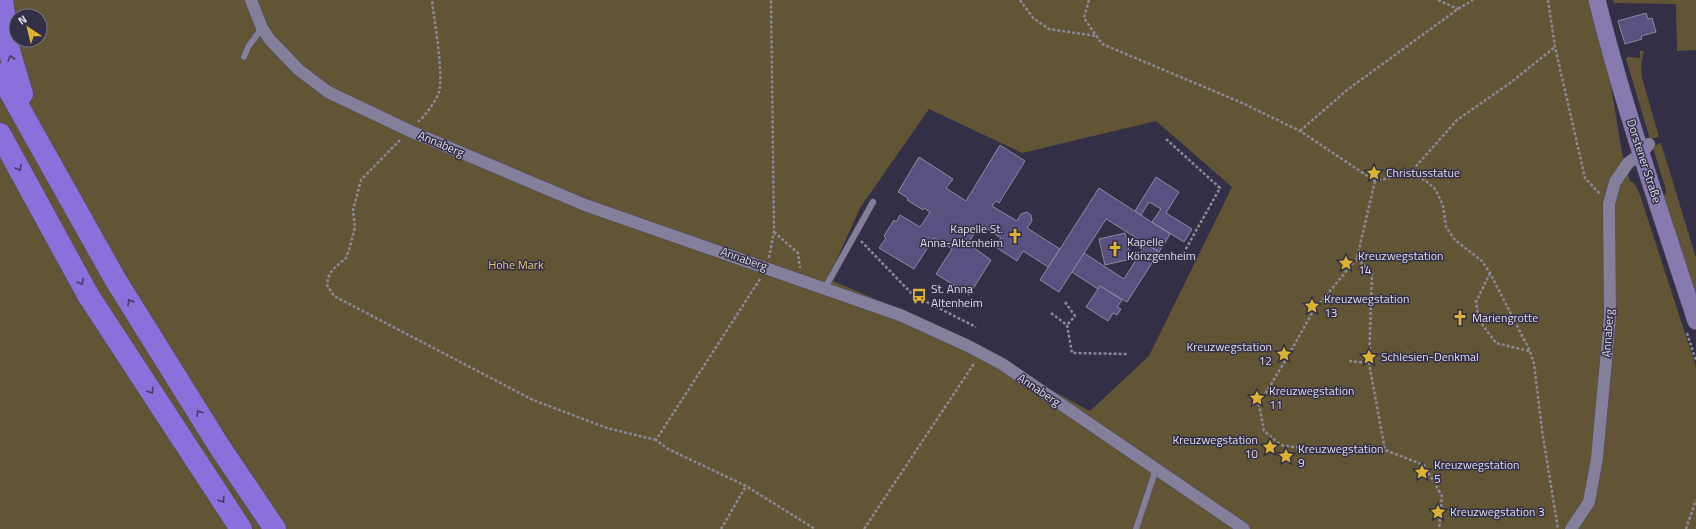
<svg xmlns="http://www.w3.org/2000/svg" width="1696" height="529" font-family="'Titillium Web',sans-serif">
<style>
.green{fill:#615536;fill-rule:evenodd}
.building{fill:#5b5181;stroke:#8d89a4}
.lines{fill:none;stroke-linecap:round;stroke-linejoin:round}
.service-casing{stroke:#4e4a5e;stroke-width:7}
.minor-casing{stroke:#4e4a5e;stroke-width:13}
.secondary-casing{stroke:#4e4a5e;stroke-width:18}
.motorway-casing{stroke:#4e4a5e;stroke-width:23}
.path{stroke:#8a8799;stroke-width:2.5;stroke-dasharray:3 2;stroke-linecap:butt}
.service{stroke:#847f9b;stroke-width:6}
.minor{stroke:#847f9b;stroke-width:12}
.secondary{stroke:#867aae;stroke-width:17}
.motorway{stroke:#8a70db;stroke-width:22}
.oneway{stroke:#443c64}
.labels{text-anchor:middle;stroke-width:3;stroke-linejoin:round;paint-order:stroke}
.street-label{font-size:12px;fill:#dedceb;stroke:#332f46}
.poi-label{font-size:12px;fill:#dedceb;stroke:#332f46;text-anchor:start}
.park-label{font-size:12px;fill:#e3c574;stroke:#332f46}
</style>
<rect width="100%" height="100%" fill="#332f46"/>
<!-- green -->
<g class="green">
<path d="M0,0H1597L1622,153L1630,181L1634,183L1639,192L1696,367V529H0ZM16,16H40V40H16ZM929,109L1022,153L1156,121L1232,187L1149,356L1090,411L911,314L828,279L860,208Z"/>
<polygon points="1613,0 1696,0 1696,50 1677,51 1676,4 1614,3"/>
<polygon points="1640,51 1644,51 1641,64 1642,78 1659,137 1650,139 1626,59 1628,57 1640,58"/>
<polygon points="1661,143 1696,258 1696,299 1661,196 1666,194 1666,190 1653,148 1654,146"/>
</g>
<!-- building -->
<g class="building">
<polygon points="1646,13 1648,19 1652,18 1656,32 1641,36 1642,39 1625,44 1618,21"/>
<polygon points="1000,145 1025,161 999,203 996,201 992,206 1017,221 1021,214 1027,212 1031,215 1032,221 1027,228 1060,249 1048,267 1023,251 1017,261 994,246 1001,238 980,224 967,245 970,245 991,260 969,295 936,274 952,249 934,238 914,269 879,248 886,238 884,236 894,220 896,222 900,215 920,227 930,212 924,208 923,210 907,200 908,198 898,192 919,157 953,179 946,188 966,201"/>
<polygon points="1156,177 1179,192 1166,213 1192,229 1184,242 1152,222 1161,209 1149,202 1141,215 1135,211"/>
<polygon points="1099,188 1170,234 1159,252 1106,219 1059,292 1040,280"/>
<polygon points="1125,233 1131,259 1105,265 1099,239"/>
<polygon points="1146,244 1159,252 1127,302 1100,286 1098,289 1072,272 1084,253 1124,279"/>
<polygon points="1100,286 1122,300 1117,307 1121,309 1117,315 1113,313 1108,321 1086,307"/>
</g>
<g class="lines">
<!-- service casing -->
<g class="service-casing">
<g id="service">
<polyline points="244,57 248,47 262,28"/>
<polyline points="825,288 873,202"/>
<polyline points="1136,529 1156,469"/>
</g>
</g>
<!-- minor casing -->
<g class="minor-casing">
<g id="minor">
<polyline points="251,0 262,28 270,40 299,70 328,92 410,131 585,205 900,315 968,346 1002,364 1244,529"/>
<polyline points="1571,529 1589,502 1597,458 1610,317 1609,204 1615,182 1628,163 1641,154 1649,144"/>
</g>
</g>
<!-- secondary casing -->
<g class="secondary-casing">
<path id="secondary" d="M1597,0C1624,109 1661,214 1696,321"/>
</g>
<!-- motorway casing -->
<g class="motorway-casing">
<g id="motorway">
<polyline points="2,0 9,50 22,94"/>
<polyline points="0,74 115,279 219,446 275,529"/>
<polyline points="0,134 88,295 241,529"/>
</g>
</g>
<!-- path -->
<g class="path">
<polyline points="1020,0 1033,18 1049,29 1096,36"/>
<polyline points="1089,0 1084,18 1102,44 1240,102 1300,131 1375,181 1409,174 1425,180 1436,190 1443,206 1446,227 1455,240 1482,261 1490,273 1530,351 1534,364 1542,430 1558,529"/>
<polyline points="1438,0 1458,9"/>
<polyline points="1548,0 1555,47 1585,178 1600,194"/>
<path d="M418,122C425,116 436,101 439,92C444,76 434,19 432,0"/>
<polyline points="1300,131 1347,90 1458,9 1473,0"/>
<polyline points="1166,139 1220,188 1183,254"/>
<polyline points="400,140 361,180 353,210 355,227 349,250 346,258 332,270 328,278 327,285 334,296 533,400 607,428 656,440"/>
<polyline points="1409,174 1457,120 1510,83 1555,47"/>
<polyline points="1375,181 1357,258 1312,313 1288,356 1259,404 1264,431 1281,445 1314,450 1385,450 1424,465 1442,496 1439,529"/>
<polyline points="774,232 798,253 800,268"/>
<polyline points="861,241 913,295 976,327"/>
<polyline points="769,258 774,231 771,0"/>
<polyline points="1357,258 1372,274 1369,363 1385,450"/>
<polyline points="1490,273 1476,302 1479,320 1496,343 1529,351"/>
<polyline points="760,279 656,440 668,449 746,486 815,529"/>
<polyline points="1065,302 1075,316 1067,325"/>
<polyline points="1051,313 1067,325 1072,353 1128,354"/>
<polyline points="1687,333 1696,361"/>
<polyline points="1349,361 1369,363"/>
<polyline points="721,529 746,486"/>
<polyline points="864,529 973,365 972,362"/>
<polyline points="1686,529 1696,500"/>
</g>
<!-- service -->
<use href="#service" class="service"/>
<!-- minor -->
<use href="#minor" class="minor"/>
<!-- secondary -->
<use href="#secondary" class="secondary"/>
<!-- motorway -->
<use href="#motorway" class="motorway"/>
</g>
<!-- one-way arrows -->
<defs><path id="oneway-chevron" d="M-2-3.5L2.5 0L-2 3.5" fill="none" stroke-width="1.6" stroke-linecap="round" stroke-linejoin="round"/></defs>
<g class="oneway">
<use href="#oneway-chevron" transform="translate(11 58) rotate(-105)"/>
<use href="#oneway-chevron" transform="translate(19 168) rotate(61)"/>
<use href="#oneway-chevron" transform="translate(81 282) rotate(61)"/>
<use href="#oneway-chevron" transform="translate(130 302) rotate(-122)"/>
<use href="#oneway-chevron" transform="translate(151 391) rotate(57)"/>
<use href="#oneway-chevron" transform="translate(199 413) rotate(-122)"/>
<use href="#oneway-chevron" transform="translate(222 500) rotate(57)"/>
</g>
<!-- icons -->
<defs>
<g id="sight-bare" transform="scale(1.2)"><path d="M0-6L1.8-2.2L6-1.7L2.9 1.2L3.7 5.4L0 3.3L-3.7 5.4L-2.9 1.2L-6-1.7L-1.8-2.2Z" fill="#dcb233" stroke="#332f46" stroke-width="2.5" paint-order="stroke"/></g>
<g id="church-bare" transform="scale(1.2)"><path d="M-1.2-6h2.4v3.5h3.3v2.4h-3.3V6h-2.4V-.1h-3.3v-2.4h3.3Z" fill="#dcb233" stroke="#332f46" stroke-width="2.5" paint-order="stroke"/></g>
<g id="bus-bare" transform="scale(1.2)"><path d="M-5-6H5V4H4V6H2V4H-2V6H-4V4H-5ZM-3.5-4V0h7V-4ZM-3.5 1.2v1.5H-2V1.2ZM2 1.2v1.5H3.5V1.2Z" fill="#dcb233" stroke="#332f46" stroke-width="2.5" paint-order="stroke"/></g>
</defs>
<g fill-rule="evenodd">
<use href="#sight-bare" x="1374" y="173"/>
<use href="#church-bare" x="1015" y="236"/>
<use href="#church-bare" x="1115" y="249"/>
<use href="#sight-bare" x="1346" y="263"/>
<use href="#bus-bare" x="919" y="296"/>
<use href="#sight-bare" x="1312" y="306"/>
<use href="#church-bare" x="1460" y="318"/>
<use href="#sight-bare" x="1284" y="354"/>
<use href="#sight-bare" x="1369" y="357"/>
<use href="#sight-bare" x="1257" y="398"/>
<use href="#sight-bare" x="1270" y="447"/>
<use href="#sight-bare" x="1286" y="456"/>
<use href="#sight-bare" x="1422" y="472"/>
<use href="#sight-bare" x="1438" y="512"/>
</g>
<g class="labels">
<!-- street labels -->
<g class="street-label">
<text transform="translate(441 144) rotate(23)" y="4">Annaberg</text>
<text transform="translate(1644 161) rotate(72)" y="4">Dorstener Straße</text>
<text transform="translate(744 259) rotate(19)" y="4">Annaberg</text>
<text transform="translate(1608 333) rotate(-86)" y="4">Annaberg</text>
<text transform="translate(1039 390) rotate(34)" y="4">Annaberg</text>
</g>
<!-- poi labels -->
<g class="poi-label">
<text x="1386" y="177">Christusstatue</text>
<text x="1003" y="233" text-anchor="end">Kapelle St.<tspan x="1003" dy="14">Anna-Altenheim</tspan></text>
<text x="1127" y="246">Kapelle<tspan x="1127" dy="14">Könzgenheim</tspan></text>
<text x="1358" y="260">Kreuzwegstation<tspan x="1358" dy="14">14</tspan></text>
<text x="931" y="293">St. Anna<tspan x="931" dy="14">Altenheim</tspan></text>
<text x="1324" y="303">Kreuzwegstation<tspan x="1324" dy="14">13</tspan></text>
<text x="1472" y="322">Mariengrotte</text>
<text x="1272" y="351" text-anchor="end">Kreuzwegstation<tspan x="1272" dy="14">12</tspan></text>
<text x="1381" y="361">Schlesien-Denkmal</text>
<text x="1269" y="395">Kreuzwegstation<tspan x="1269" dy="14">11</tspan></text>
<text x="1258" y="444" text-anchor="end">Kreuzwegstation<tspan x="1258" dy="14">10</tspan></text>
<text x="1298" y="453">Kreuzwegstation<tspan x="1298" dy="14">9</tspan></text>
<text x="1434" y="469">Kreuzwegstation<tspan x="1434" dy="14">5</tspan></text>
<text x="1450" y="516">Kreuzwegstation 3</text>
</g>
<!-- park labels -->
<g class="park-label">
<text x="516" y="269">Hohe Mark</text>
</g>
</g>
<!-- north arrow -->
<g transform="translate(28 28) rotate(325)"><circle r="19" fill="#332f46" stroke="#777488"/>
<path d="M0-3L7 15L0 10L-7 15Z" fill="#dcb233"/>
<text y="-6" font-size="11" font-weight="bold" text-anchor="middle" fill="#dedceb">N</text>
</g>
</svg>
